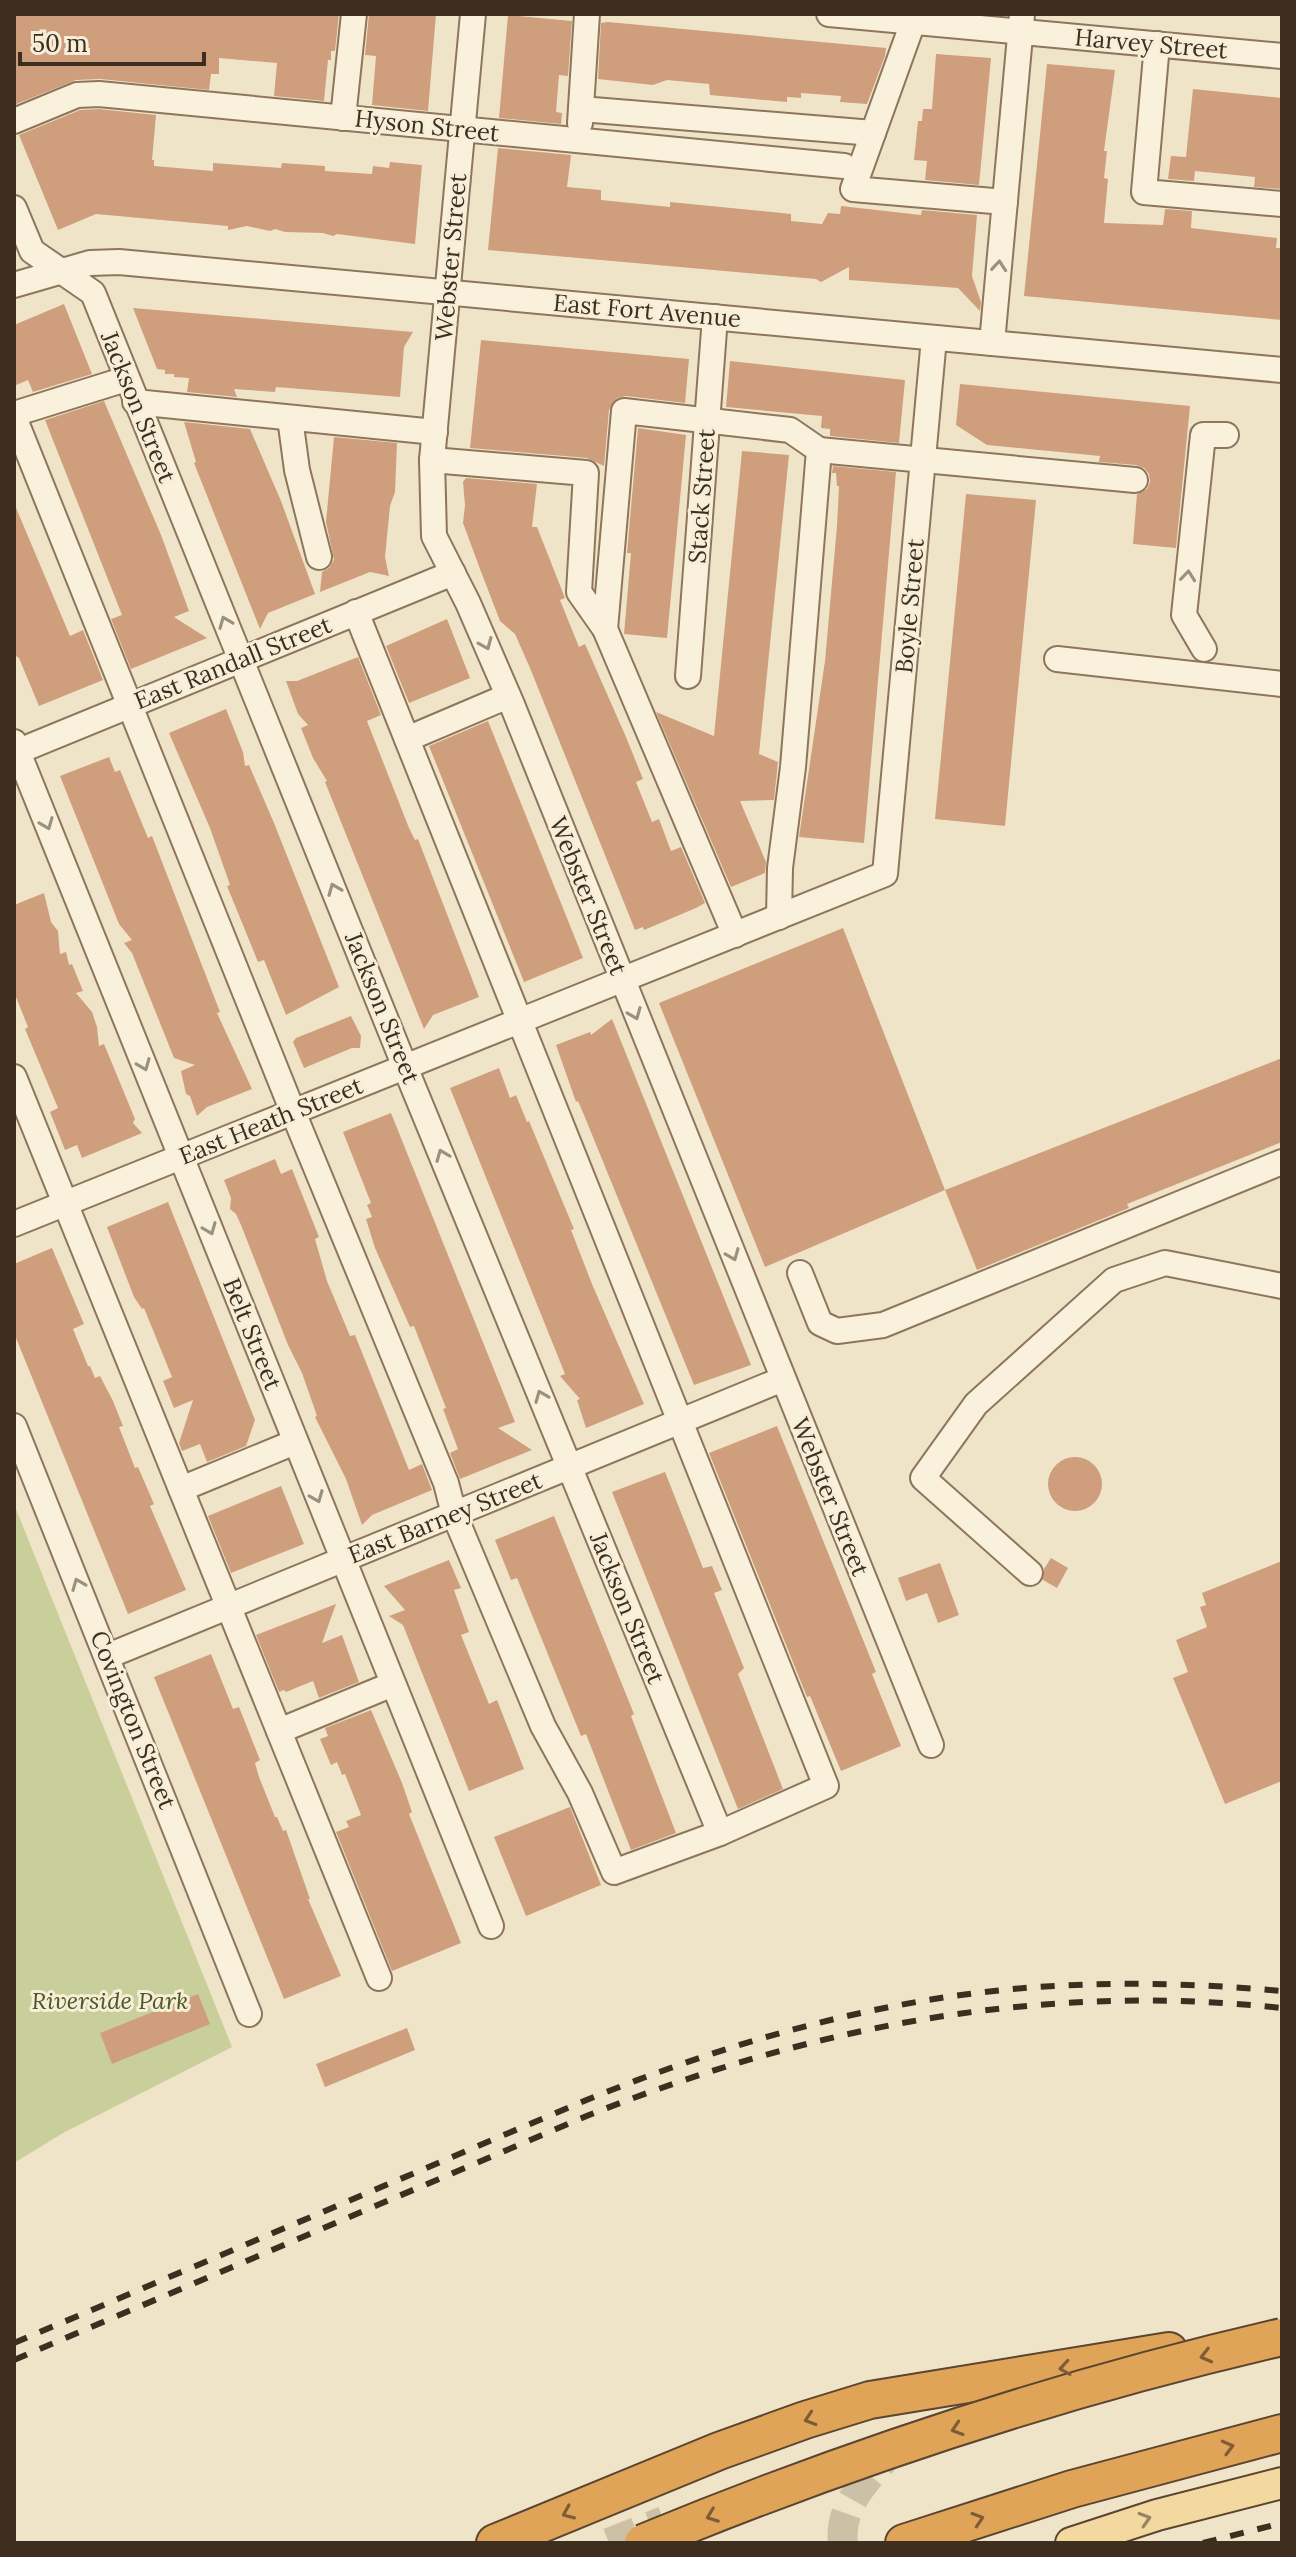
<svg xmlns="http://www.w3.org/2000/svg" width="1296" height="2557" font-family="Lora,serif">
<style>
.green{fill:#c9cf9b}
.building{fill:#cf9f7d}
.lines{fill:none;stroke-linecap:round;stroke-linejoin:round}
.major-tunnel{stroke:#ccc0a6;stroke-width:30;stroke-dasharray:30 15;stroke-linecap:butt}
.minor-casing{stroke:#8d765c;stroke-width:28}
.major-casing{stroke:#5b4430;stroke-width:34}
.highway-casing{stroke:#5b4430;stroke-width:40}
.minor{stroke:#faf1dc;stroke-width:24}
.major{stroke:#f3d9a0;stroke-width:30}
.highway{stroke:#e0a458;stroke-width:36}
.rail{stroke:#3d2e20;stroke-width:6;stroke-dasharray:14 14;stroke-linecap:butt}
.highway-bridge-casing{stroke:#5b4430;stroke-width:40;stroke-linecap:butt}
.highway-bridge{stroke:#e0a458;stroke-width:36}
.oneway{stroke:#9c907e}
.oneway2{stroke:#7e5d36}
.oneway3{stroke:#988460}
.labels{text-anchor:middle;stroke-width:6;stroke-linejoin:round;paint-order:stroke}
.street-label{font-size:24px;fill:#3d2e20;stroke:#f7eed8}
.park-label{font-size:24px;font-style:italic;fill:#4d5a26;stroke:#f7eed8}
</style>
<rect width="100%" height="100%" fill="#f0e4c8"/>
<!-- green -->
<polygon class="green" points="14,1504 232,2047 63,2133 14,2163"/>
<!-- building -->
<g class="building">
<polygon points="14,14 339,14 335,51 331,51 331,60 328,60 324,101 274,96 277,63 219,58 219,74 211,74 209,90 100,79 76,80 14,105"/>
<polygon points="369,14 436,14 428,111 372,105 376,56 365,55"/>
<polygon points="508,15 572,21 568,76 559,75 556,112 562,113 561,124 499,118"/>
<polygon points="608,22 886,48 885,56 867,104 840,102 841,96 801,93 801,98 787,97 787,102 710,95 709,84 667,80 653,85 598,79 601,23"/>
<polygon points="936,54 991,58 979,185 925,180 927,161 914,160 918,121 922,121 923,109 932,109"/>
<polygon points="1047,64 1115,70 1104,151 1107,151 1104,178 1108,179 1104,223 1163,225 1165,209 1192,211 1191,228 1277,238 1276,248 1282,248 1282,320 1024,296"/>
<polygon points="1193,89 1282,98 1282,189 1254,187 1255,177 1195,171 1194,181 1168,179 1171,156 1186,157"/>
<polygon points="99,109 156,115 152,160 154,160 154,166 213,171 213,163 281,168 282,163 325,166 325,171 372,174 373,166 389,168 390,162 422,165 415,244 337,234 333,236 323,233 285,232 275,229 270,231 247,226 228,230 228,226 96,214 58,230 19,135 80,110"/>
<polygon points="498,148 571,155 567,187 601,190 601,200 670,207 670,202 791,214 791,221 822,224 828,213 840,214 841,206 921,215 922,210 977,215 972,276 981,302 980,311 958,288 849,280 849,267 821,282 816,279 488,250"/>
<polygon points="64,304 92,374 33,392 28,380 14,386 14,325"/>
<polygon points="133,308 413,332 404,347 400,397 276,387 275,392 234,389 237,397 187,392 189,378 174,377 174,374 165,374 165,370 157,369"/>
<polygon points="481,340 689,359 685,403 626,396 617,398 609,410 604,466 587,458 470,448"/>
<polygon points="730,361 905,380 899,443 830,436 830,429 821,428 822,416 726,407"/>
<polygon points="960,384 1190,406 1176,548 1133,544 1137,494 1147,489 1150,482 1149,474 1144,468 1136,465 1099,462 1100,456 987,445 956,425"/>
<polygon points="104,401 161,535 189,611 174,617 207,638 131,669 111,619 122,615 45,420"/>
<polygon points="184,422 250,429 281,501 315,594 268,613 260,629 194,463 196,462"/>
<polygon points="638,428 686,435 667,638 624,634 631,553 627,553"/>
<polygon points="334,437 397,443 395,492 390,506 385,557 389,576 370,572 320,592 322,572 329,568 334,560 326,522"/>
<polygon points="742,451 789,455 759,754 778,762 774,800 740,801 766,862 765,873 731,887 656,712 714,736"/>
<polygon points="833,466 896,472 864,843 799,837 825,661 837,526 839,486 837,486 836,473 832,473"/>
<polygon points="466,478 537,484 532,527 537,527 565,598 560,600 579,647 585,644 626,737 643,779 636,782 652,822 659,819 671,851 681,847 705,903 696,908 644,930 643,927 635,930 530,668 515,634 500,621 480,569 463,523 465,505 463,482"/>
<polygon points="966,494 1036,500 1005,826 935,819"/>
<polygon points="14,503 70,636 83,630 103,680 39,706 19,658 14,655"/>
<polygon points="447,619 470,678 409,703 386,646"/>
<polygon points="358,657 381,715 367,721 409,828 415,840 418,839 479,997 433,1015 424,1029 325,782 327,781 313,758 301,728 308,725 298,714 286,681 297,681"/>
<polygon points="226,709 243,752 245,766 249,765 274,823 339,987 286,1015 264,960 258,962 227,886 230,885 210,828 169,733"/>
<polygon points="488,721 583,958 524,982 429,746"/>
<polygon points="109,757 115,772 120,770 148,838 152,836 220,1012 217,1013 252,1089 207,1107 197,1116 190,1096 186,1094 181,1071 195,1065 174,1058 132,953 124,943 132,940 119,924 60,776"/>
<polygon points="44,893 51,922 58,931 60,954 66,952 69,965 72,964 83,991 76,993 92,1012 97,1027 99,1046 104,1044 135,1119 133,1123 142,1133 82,1158 77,1145 65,1150 50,1112 58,1108 25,1029 28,1027 14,992 14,905"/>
<polygon points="843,928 945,1190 765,1267 659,1003"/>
<polygon points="351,1016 361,1036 360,1048 352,1048 304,1068 293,1042 296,1038"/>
<polygon points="612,1019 751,1365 694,1385 584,1115 578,1101 576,1102 556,1045 590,1032 591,1035"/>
<polygon points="1282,1058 1282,1142 1127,1204 1129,1208 977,1270 945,1190"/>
<polygon points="499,1068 510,1098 516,1095 527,1122 529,1121 574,1229 571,1230 592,1284 644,1404 586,1428 577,1400 580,1399 560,1376 565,1374 450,1088"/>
<polygon points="391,1113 515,1422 498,1428 532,1450 460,1479 450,1453 458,1449 443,1409 446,1408 414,1326 410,1327 375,1248 366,1219 372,1217 367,1205 371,1203 343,1132"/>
<polygon points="275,1159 281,1174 292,1169 319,1237 315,1239 327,1281 350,1336 355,1335 409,1470 422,1464 432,1490 372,1515 362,1525 346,1479 315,1417 317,1416 302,1373 288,1345 241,1225 236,1214 230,1209 231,1198 224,1180"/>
<polygon points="168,1202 255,1420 246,1446 207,1462 200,1444 182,1451 179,1443 193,1400 174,1408 163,1381 172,1377 144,1308 142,1309 134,1297 107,1227"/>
<polygon points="52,1248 84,1324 73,1329 88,1366 90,1366 95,1378 100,1376 113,1401 123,1426 119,1427 135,1468 138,1467 154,1504 150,1506 186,1590 128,1614 14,1333 14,1264"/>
<polygon points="777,1426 876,1672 872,1674 901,1746 841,1771 810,1696 807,1697 709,1453"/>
<circle cx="1075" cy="1484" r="27"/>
<polygon points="665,1472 703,1568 712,1566 722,1590 714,1593 744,1668 738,1674 783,1789 738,1809 612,1492"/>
<polygon points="281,1486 304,1544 231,1573 208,1516"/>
<polygon points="554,1516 634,1714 631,1716 676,1833 631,1850 586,1734 581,1736 517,1578 511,1580 495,1540"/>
<polygon points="1051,1558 1068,1568 1057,1588 1043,1580 1044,1569"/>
<polygon points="449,1560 461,1588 454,1590 469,1632 461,1635 489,1704 497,1700 524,1769 469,1791 403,1625 389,1616 405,1610 384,1586"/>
<polygon points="1282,1561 1282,1781 1225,1804 1173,1678 1188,1672 1176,1640 1207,1627 1200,1607 1206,1605 1202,1593"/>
<polygon points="940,1563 959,1615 938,1623 927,1593 906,1601 898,1578"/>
<polygon points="336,1604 322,1643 342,1635 359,1682 319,1698 313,1681 286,1692 284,1690 279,1692 256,1635"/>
<polygon points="211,1654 233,1709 239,1707 260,1760 255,1763 259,1777 275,1817 277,1817 283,1831 286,1830 310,1899 308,1899 341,1976 284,1999 154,1677"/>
<polygon points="371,1710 402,1783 412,1812 409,1814 461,1943 392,1971 336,1832 349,1827 346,1821 361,1815 345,1774 342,1775 337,1762 331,1765 320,1739 328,1736 325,1728"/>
<polygon points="570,1807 601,1885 526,1916 494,1837"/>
<polygon points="198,1994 210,2024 112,2064 100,2033"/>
<polygon points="407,2028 415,2050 325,2087 316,2064"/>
</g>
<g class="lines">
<!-- major-tunnel -->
<g class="major-tunnel">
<polyline points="609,2543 664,2521"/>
<path d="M843,2543C838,2503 873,2473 897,2445"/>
</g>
<!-- minor casing -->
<g class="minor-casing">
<g id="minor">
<polyline points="473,14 432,460 434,536 468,603 511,702 931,1745"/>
<polyline points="829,14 1282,56"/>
<polyline points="913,22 853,189 1005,202"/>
<polyline points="1157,44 1144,192 1282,204"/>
<polyline points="581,109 873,133"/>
<polyline points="343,118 354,14"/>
<polyline points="14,121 77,95 99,94 844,166"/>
<polyline points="580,123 587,14"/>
<polyline points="14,208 32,251 93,293 405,1067 720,1833"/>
<polyline points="14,285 90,263 119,262 1282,370"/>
<polyline points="992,343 1022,14"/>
<polyline points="135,402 435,432"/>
<polyline points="14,414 126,379"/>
<polyline points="14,417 293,1112 446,1483 454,1514 543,1726 580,1793 614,1872 720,1833 826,1786 356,612"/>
<polyline points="290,418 297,470 319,557"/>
<polyline points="819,450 1135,480"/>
<polyline points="432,460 586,473 579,592 605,629 735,935"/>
<polyline points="605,629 624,411 790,430 819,450 793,767 780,868 779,917"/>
<polyline points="1204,649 1184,615 1203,435 1226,435"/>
<polyline points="1057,659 1282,684"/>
<polyline points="688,676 715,317"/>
<polyline points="407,739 508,696"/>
<polyline points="14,742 491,1926"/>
<polyline points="14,753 453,573"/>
<polyline points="14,1077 379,1978"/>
<polyline points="14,1224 885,874 934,338"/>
<polyline points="800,1273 820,1323 837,1331 883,1325 1282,1162"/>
<polyline points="14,1426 249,2014"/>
<polyline points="181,1489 295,1442"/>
<polyline points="1030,1573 923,1478 976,1404 1114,1280 1165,1263 1282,1286"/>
<polyline points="108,1656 783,1379"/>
<polyline points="279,1731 393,1684"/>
</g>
</g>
<!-- major casing -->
<g class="major-casing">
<polyline id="major" points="1071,2543 1157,2515 1282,2483"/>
</g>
<!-- highway casing -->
<g class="highway-casing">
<g id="highway">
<polyline points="495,2543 719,2451 805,2420 870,2400 1169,2351"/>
<polyline points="904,2543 1072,2489 1282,2433"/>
</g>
</g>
<!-- minor -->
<use href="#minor" class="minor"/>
<!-- major -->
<use href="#major" class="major"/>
<!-- highway -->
<use href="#highway" class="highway"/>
<!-- rail -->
<g class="rail">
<path d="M14,2343L584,2101C741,2037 906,1991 1076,1985C1144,1982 1214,1985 1282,1991"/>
<path d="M14,2360L589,2115C814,2026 1040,1982 1282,2008"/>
<polyline points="1203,2543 1282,2523"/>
</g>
<!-- highway-bridge casing -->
<g class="highway-bridge-casing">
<path id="highway-bridge" d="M643,2543C849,2458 1065,2387 1282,2337"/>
</g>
<!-- highway-bridge -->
<use href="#highway-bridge" class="highway-bridge"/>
</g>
<!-- one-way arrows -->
<defs><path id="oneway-chevron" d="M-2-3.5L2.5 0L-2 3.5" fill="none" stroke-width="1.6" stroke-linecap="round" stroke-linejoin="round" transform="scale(2)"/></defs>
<g class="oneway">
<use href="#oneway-chevron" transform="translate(999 266) rotate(-85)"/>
<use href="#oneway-chevron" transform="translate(1188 576) rotate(-84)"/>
<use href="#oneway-chevron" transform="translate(225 622) rotate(-112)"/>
<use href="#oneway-chevron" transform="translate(486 644) rotate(67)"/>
<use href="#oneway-chevron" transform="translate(47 824) rotate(68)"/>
<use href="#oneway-chevron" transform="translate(334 889) rotate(-112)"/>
<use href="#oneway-chevron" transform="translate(635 1014) rotate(68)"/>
<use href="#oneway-chevron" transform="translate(144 1065) rotate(68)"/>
<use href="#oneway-chevron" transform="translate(442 1155) rotate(-112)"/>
<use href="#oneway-chevron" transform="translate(210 1229) rotate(68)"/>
<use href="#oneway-chevron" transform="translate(733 1255) rotate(68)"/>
<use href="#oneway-chevron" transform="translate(541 1396) rotate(-112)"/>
<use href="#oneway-chevron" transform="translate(317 1497) rotate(68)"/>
<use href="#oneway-chevron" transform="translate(78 1584) rotate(-112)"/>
</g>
<g class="oneway2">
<use href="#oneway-chevron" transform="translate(1206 2356) rotate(166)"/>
<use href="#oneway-chevron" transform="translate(1065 2368) rotate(171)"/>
<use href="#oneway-chevron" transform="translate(810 2419) rotate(162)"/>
<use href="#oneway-chevron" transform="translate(957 2429) rotate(162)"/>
<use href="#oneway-chevron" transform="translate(1228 2447) rotate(-15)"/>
<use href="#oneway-chevron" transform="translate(568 2513) rotate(157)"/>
<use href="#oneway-chevron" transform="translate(712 2516) rotate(159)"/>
<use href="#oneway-chevron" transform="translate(978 2519) rotate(-18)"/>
</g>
<use class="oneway3" href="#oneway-chevron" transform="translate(1145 2519) rotate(-17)"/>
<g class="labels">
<!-- street labels -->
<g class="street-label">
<text transform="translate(1151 44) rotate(5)" y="8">Harvey Street</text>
<text transform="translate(427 126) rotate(6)" y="8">Hyson Street</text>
<text transform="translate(451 257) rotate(-85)" y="8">Webster Street</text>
<text transform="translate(647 311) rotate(5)" y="8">East Fort Avenue</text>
<text transform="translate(138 407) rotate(68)" y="8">Jackson Street</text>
<text transform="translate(702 496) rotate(-86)" y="8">Stack Street</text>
<text transform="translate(910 606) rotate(-85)" y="8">Boyle Street</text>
<text transform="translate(233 663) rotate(-22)" y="8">East Randall Street</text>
<text transform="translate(588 896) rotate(68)" y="8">Webster Street</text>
<text transform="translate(382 1008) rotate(68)" y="8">Jackson Street</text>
<text transform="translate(271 1121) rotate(-22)" y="8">East Heath Street</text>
<text transform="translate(252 1334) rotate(68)" y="8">Belt Street</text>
<text transform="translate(830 1497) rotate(68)" y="8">Webster Street</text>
<text transform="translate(445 1518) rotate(-22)" y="8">East Barney Street</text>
<text transform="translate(627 1608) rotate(68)" y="8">Jackson Street</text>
<text transform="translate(133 1720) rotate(68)" y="8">Covington Street</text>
</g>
<!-- park labels -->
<g class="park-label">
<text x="110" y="2009">Riverside Park</text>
</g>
</g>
<!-- border -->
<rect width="1296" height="2557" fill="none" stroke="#3d2e20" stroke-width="32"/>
<!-- scale -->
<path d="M20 52v12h184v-12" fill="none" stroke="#3d2e20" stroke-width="4"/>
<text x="32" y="52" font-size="24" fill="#3d2e20" stroke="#f7eed8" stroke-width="6" paint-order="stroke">50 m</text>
</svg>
